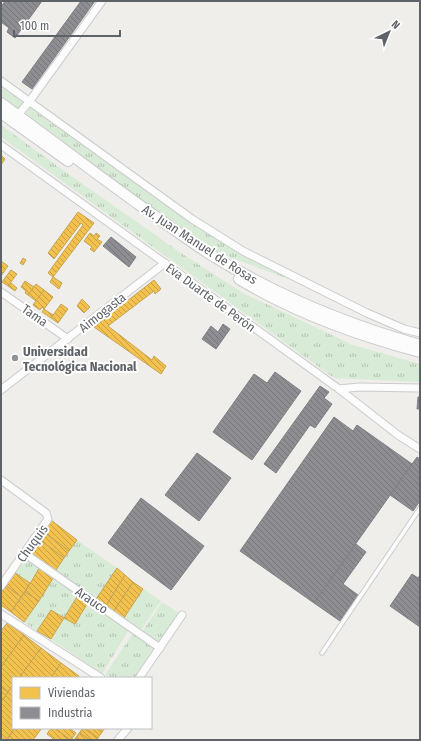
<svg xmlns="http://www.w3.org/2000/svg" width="421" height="741" font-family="'Fira Sans Condensed',sans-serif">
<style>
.grass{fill:url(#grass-tufts)}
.homes{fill:url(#homes-back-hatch);stroke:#c6a556}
.industry{fill:url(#industry-back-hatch);stroke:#7f8085}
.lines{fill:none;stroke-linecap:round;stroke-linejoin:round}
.service-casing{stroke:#cbcccc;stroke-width:5.5}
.minor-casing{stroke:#cbcccc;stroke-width:9}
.secondary-casing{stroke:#cacacb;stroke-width:12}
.service{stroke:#fdfcfc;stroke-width:3.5}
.minor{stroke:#fdfcfc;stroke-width:7}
.secondary{stroke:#fdfcfc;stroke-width:10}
.poi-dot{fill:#919496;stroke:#fff;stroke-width:1.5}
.labels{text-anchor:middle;stroke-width:4;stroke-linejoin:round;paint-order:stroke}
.street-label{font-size:13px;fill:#5f6368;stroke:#fff}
.poi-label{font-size:13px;font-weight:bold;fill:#5f6368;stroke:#fff;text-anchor:start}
</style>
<defs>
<pattern id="grass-tufts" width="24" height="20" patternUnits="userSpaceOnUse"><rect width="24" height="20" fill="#d8ebd6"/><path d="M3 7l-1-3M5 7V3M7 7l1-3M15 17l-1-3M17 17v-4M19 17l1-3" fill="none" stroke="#b2c2b1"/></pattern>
<pattern id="homes-back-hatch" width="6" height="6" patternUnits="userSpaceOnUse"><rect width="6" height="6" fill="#f2c14e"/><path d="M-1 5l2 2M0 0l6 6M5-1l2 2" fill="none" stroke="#c7a045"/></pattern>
<pattern id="industry-back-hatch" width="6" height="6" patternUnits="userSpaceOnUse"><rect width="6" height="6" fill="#8d8d92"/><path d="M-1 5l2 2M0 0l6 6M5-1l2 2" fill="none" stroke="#76777b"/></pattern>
</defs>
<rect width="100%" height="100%" fill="#efeeea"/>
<!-- grass -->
<g class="grass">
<polygon points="1,84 24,101 17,110 1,98"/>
<polygon points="31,107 195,225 230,247 294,281 216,252 165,220 25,116"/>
<polygon points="1,125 60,168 181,253 243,293 353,345 420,364 420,382 334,378 1,137"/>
<polygon points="77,540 117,568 94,602 130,628 102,674 51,639 64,618 51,610 37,631 24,622 55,575 80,592 64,617 75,624 90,599 54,573"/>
<polygon points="24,553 41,565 29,583 12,571"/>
<polygon points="144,589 161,601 140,631 123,619"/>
<polygon points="162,602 179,613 159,643 142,632"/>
<polygon points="133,633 156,648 136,678 110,678 105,675"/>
</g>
<!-- homes -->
<g class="homes">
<polygon points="1,155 5,159 1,165"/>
<polygon points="78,212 94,223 53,277 48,273 83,225 81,223 54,259 48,253"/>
<polygon points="90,233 94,236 96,233 100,236 97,239 102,242 94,252 90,249 92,247 84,241"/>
<polygon points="23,258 26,260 23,265 20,263"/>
<polygon points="1,261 8,266 1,276"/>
<polygon points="11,270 17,274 8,286 2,282"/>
<polygon points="53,277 62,283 59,289 50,282"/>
<polygon points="154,280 161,289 155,294 154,291 108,326 152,360 154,356 166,366 161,374 94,327"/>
<polygon points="25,281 34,287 28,295 25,293 26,291 21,287"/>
<polygon points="11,283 17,288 15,291 8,286"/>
<polygon points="36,284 44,290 36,301 28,295"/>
<polygon points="44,290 53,297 44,309 42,307 40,310 33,305"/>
<polygon points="82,299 90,307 84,313 77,306"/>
<polygon points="61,304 68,309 58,323 51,318"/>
<polygon points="44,309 53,315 51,318 42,312"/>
<polygon points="51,520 77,540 69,551 43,531"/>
<polygon points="41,530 69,551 64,558 36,537"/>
<polygon points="36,537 64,558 54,573 24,553"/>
<polygon points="41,565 55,575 39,601 25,592"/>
<polygon points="117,568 125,575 104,609 94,602"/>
<polygon points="12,571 30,583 21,597 5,585"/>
<polygon points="125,575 133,582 112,614 104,609"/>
<polygon points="133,582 143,589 122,621 112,614"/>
<polygon points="5,585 21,597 11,612 1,605 1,591"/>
<polygon points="25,592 39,601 24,622 11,612"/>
<polygon points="80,592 90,599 75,624 64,618"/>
<polygon points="51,610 64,618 51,639 37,631"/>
<polygon points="7,623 24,635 1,667 1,631"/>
<polygon points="24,635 41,648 19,678 13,678 13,685 8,692 1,687 1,667"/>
<polygon points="41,648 61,663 51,678 19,678"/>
<polygon points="61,663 79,676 78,678 51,678"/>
<polygon points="13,685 13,728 15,728 6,740 1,740 1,702"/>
<polygon points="1,687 8,692 1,702"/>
<polygon points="15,728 42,728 33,740 7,740"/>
<polygon points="51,728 54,728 71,740 55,740 47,734"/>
<polygon points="54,728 69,728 76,733 71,740"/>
<polygon points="83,728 105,728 96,740 74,740"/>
<polygon points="83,728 98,738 96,740 90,740 80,733"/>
<polygon points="85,728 96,728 102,732 98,738"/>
<polygon points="80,733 90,740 79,740 76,738"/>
</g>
<!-- industry -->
<g class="industry">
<polygon points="5,1 42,1 15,38 7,32 9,28 1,22 1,7"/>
<polygon points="81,1 95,1 32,89 22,82"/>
<polygon points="111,237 136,257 129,267 103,246"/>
<polygon points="223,324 230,329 216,349 202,339 211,326 218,332"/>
<polygon points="275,372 301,391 252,460 213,432 254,374 267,383"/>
<polygon points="320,386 329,392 324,398 332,404 315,428 310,425 276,473 264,464"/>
<polygon points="418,397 420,397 420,409 417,409"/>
<polygon points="334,417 353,431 357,425 412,464 314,603 240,551"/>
<polygon points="197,453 231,478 199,521 165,495"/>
<polygon points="417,457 420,459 420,501 413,511 390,495"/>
<polygon points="141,498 204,546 171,590 108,543"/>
<polygon points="356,544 366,552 343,584 358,595 340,621 314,603"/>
<polygon points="412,574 418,578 420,575 420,627 390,606"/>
</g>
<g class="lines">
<!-- service casing -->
<g class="service-casing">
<polyline id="service" points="322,653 420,508"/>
</g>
<!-- minor casing -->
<g class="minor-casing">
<g id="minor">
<polyline points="1,81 192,219 243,251 367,313 404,329 420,333"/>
<polyline points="18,115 29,102 102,1"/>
<polyline points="1,145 339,389 398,435 420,449"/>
<polyline points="1,292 68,339"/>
<polyline points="339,389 359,387 420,388"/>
<polyline points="1,390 165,263"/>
<polyline points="1,480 46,513 48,519 1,586"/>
<polyline points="24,553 160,648"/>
<polyline points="1,614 101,678"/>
<polyline points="139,678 182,615"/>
<polyline points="118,740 128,728"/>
</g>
</g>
<!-- secondary casing -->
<g class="secondary-casing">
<g id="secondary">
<path d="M1,103C58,144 114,188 172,228C190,241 208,254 228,265C288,300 353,326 420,345"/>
<polyline points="1,113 68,161"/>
<path d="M239,279C295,313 356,335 420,352"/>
</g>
</g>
<!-- service -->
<use href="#service" class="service"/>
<!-- minor -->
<use href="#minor" class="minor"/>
<!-- secondary -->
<use href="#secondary" class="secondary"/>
</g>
<!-- markers -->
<circle class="poi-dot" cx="15" cy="358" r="4"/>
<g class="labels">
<!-- street labels -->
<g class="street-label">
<text transform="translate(200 244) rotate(33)" y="5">Av. Juan Manuel de Rosas</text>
<text transform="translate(211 297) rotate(36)" y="5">Eva Duarte de Perón</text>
<text transform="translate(102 312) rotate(-38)" y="5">Aimogasta</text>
<text transform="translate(35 315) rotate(35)" y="5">Tama</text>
<text transform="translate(32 543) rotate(-54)" y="5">Chuquis</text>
<text transform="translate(92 600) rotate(35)" y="5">Arauco</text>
</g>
<!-- poi labels -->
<g class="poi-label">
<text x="23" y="356">Universidad<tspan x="23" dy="15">Tecnológica Nacional</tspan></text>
</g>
</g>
<!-- border -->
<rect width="421" height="741" fill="none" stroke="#5f6368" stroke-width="4"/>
<!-- legend -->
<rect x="12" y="677" width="140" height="52" fill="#ffffff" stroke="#bfc1c3"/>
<rect x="20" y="687" width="20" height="12" fill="#f2c14e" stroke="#bfc1c3"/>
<text x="48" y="697" font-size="12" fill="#5f6368">Viviendas</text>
<rect x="20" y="707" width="20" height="12" fill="#8d8d92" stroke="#bfc1c3"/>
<text x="48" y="717" font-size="12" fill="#5f6368">Industria</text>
<!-- north arrow -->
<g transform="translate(389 32) rotate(43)" stroke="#ffffff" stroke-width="3" paint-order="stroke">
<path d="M0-3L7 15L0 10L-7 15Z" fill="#5f6368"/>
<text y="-6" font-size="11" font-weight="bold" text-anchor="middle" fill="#5f6368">N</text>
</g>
<!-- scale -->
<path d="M14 30v6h106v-6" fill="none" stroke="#5f6368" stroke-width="2"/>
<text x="20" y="30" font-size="12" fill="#5f6368" stroke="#ffffff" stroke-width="3" paint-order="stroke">100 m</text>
</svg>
